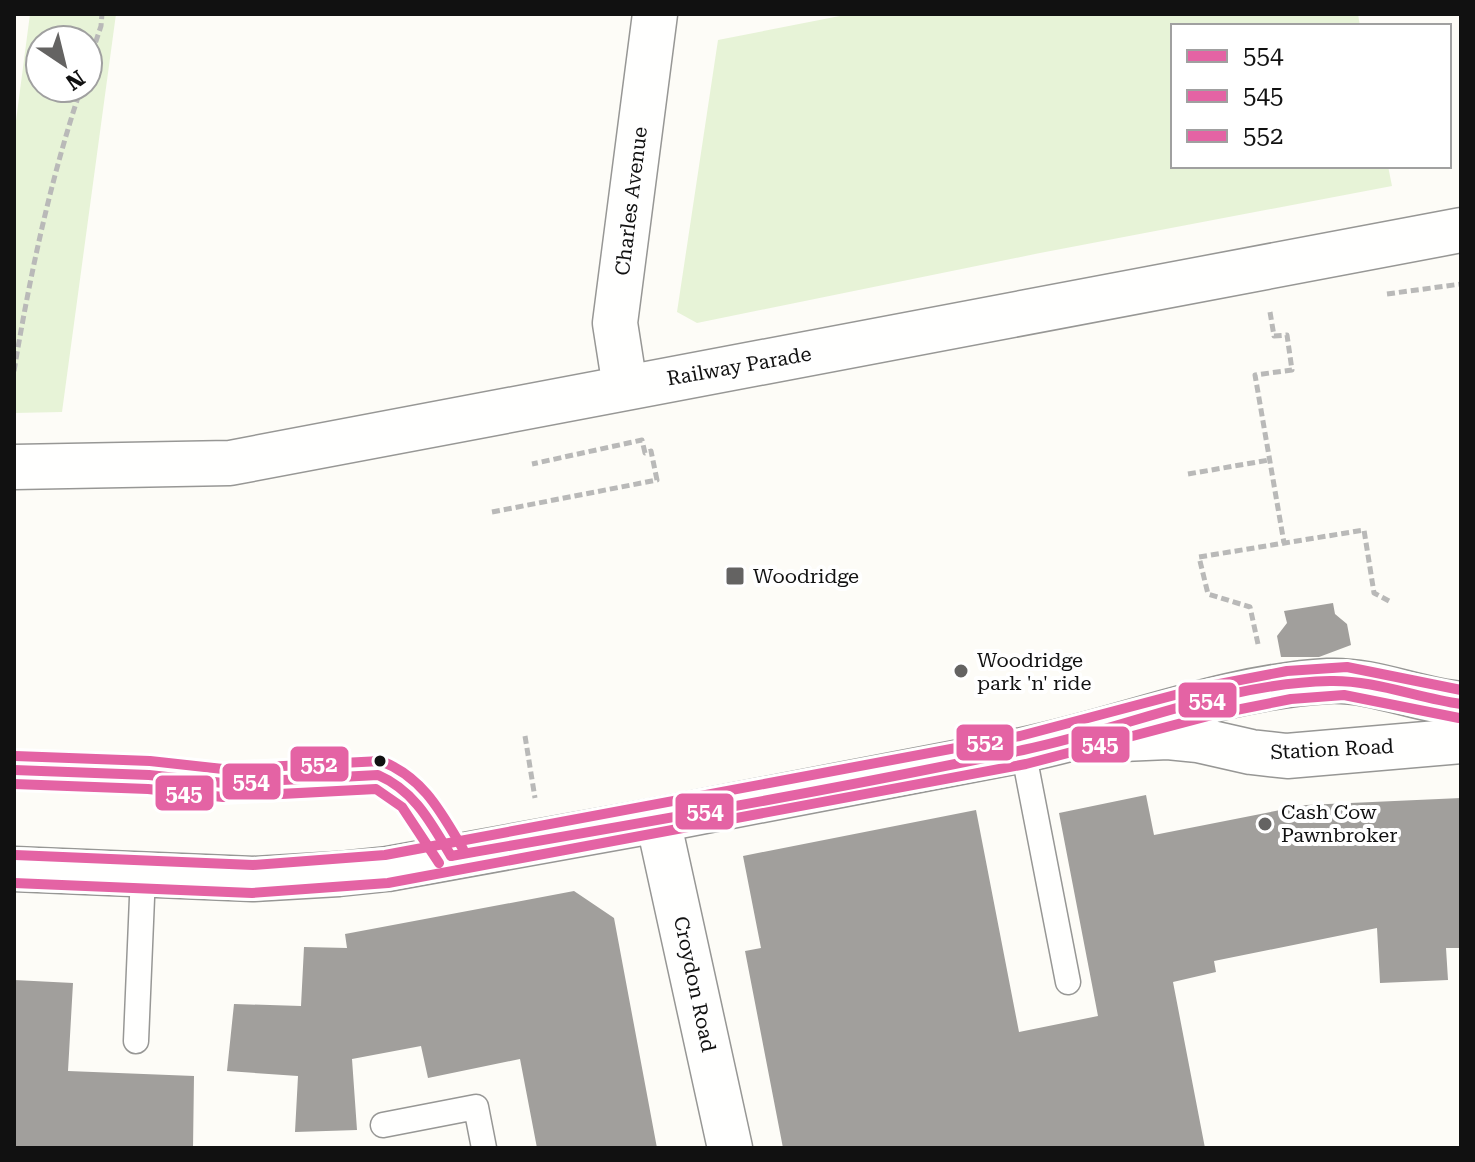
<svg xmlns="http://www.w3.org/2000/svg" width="1475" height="1162" font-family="'Roboto Serif',serif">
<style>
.green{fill:#e7f3d7;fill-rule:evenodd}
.building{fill:#a19f9c}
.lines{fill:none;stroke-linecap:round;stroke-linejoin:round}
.service-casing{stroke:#979795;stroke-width:27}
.minor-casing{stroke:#979795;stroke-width:47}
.tertiary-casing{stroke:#979795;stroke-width:47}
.path{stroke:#b9b9b8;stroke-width:5;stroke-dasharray:8 4;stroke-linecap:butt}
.service{stroke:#fffffe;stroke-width:24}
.minor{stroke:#fffffe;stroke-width:44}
.tertiary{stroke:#fffffe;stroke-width:44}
.bus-1-casing{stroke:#fff;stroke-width:16}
.bus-2-casing{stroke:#fff;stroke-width:16}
.bus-3-casing{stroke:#fff;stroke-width:16}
.bus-1{stroke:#e463a4;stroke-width:10}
.bus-2{stroke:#e463a4;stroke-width:10}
.bus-3{stroke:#e463a4;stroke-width:10}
.poi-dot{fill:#646362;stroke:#fff;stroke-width:3}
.bus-dot{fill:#111;stroke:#fff;stroke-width:3}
.labels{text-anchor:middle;stroke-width:8;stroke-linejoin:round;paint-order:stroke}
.street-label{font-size:20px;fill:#111;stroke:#fff}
.poi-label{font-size:20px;fill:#111;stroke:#fff;text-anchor:start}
.line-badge{stroke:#fff;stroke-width:3}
.badge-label{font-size:22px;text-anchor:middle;font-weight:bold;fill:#fff}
</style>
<rect width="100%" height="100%" fill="#fdfcf7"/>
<!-- green -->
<g class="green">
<path d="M30,14H116L62,412L14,413V136ZM40,40H88V88H40Z"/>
<polygon points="850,14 1358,14 1360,26 1173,26 1173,166 1388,166 1392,186 1040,253 697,323 677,312 718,40"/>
</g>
<!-- building -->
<g class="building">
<polygon points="1333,603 1335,614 1347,624 1351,645 1319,657 1281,657 1277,636 1287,623 1284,611"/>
<polygon points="1146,795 1154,835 1306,805 1461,798 1461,948 1446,948 1448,980 1380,983 1377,928 1214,961 1216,972 1173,982 1205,1148 783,1148 745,951 761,948 743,856 976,810 1019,1032 1098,1016 1059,813"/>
<polygon points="574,891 614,918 657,1148 537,1148 520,1059 428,1078 421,1046 352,1059 357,1130 295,1132 298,1076 227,1071 234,1004 301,1006 304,947 347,948 345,934"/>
<polygon points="14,980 73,983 68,1071 194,1076 193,1148 14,1148"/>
</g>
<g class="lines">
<!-- service casing -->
<g class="service-casing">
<g id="service">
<polyline points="1023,750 1068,982"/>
<path d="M14,770L149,775L223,783L378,775C416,787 431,824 451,856"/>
<polyline points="136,1041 143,874"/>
<polyline points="383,1125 476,1107 484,1148"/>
</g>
</g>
<!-- minor casing -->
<g class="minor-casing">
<g id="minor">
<polyline points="625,387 615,323 655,14"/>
<polyline points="658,820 730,1148"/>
</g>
</g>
<!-- tertiary casing -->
<g class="tertiary-casing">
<g id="tertiary">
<polyline points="14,467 230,463 1461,230"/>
<polyline points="1122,739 1168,737 1198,740 1251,752 1287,756 1461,741"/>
<path d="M14,869L253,879L339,874L387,869L658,820L1023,750C1125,729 1223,687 1328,681C1374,679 1416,700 1461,704"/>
</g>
</g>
<!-- path -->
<g class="path">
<polyline points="88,65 101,26 102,14"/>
<polyline points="1387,294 1461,284"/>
<polyline points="1270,312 1274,336 1287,335 1292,370 1255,375 1284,543"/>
<path d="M14,371C30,275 50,181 81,88"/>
<polyline points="1188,474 1269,460"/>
<polyline points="492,512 657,480 651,451 645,453 642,440 532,464"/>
<polyline points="1258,644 1250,607 1208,594 1199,557 1364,530 1374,593 1389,601"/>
<polyline points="525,736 535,798"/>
</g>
<!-- service -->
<use href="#service" class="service"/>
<!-- minor -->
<use href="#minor" class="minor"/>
<!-- tertiary -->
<use href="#tertiary" class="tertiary"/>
<!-- bus-1 casing -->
<g class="bus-1-casing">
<g id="bus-1">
<path d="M14,770L149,775L223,783L378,775C415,791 431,823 451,856"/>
<path d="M451,856C642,823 833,790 1023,750C1125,729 1225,683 1330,681C1375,680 1417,698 1461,704"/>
</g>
</g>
<!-- bus-2 casing -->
<g class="bus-2-casing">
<g id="bus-2">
<polyline points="14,784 148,789 223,797 376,789 402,807 439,863"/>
<polyline points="14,883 252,893 388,883 1026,764 1216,714 1291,699 1344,695 1459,718"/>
</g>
</g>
<!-- bus-3 casing -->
<g class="bus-3-casing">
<g id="bus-3">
<path d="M15,756L150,761L223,769L381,761C423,777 441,812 463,849"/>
<polyline points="15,855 253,865 385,855 1020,736 1209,686 1287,671 1347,667 1461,690"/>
</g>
</g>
<!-- bus-1 -->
<use href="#bus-1" class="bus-1"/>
<!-- bus-2 -->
<use href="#bus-2" class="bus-2"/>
<!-- bus-3 -->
<use href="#bus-3" class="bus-3"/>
</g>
<!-- markers -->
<g class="poi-dot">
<rect x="725" y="566" width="20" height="20" rx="4"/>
<circle cx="961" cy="671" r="8"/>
<circle cx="1265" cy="824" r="8"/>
</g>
<circle class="bus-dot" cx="380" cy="761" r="7"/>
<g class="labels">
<!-- street labels -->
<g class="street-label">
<text transform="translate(631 201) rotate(-83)" y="7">Charles Avenue</text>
<text transform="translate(739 366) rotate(-10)" y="7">Railway Parade</text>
<text transform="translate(1332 749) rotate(-3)" y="7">Station Road</text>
<text transform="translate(695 984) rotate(78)" y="7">Croydon Road</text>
</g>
<!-- poi labels -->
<g class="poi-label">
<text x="753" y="583">Woodridge</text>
<text x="977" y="667">Woodridge<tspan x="977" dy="23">park 'n' ride</tspan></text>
<text x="1281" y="819">Cash Cow<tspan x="1281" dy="23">Pawnbroker</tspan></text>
</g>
</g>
<g class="line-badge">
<rect x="1177" y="681" width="61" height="38" rx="8" fill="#e463a4"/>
<rect x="955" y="723" width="60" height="39" rx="8" fill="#e463a4"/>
<rect x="1070" y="725" width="61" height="39" rx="8" fill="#e463a4"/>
<rect x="289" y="745" width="61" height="38" rx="8" fill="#e463a4"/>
<rect x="221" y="762" width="61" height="39" rx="8" fill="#e463a4"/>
<rect x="154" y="774" width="61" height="38" rx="8" fill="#e463a4"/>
<rect x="674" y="792" width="61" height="39" rx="8" fill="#e463a4"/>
</g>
<g class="badge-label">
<text x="1207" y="708">554</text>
<text x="985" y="750">552</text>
<text x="1100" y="752">545</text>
<text x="319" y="772">552</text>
<text x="251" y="789">554</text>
<text x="184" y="801">545</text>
<text x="705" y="819">554</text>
</g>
<!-- border -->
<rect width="1475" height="1162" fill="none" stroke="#111111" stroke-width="32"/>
<!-- legend -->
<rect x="1171" y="24" width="280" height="144" fill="#ffffff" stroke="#a0a0a0" stroke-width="2"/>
<rect x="1187" y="50" width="40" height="12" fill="#e463a4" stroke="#a0a0a0" stroke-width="2"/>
<text x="1243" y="64" font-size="24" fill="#111111">554</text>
<rect x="1187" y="90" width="40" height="12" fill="#e463a4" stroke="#a0a0a0" stroke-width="2"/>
<text x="1243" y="104" font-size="24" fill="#111111">545</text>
<rect x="1187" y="130" width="40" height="12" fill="#e463a4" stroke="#a0a0a0" stroke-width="2"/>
<text x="1243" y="144" font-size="24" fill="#111111">552</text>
<!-- north arrow -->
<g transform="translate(64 64) rotate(145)"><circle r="38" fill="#ffffff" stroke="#a0a0a0" stroke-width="2"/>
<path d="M0-6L14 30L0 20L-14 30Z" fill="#646362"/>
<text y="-12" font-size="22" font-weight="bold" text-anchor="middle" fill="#111111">N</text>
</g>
</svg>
